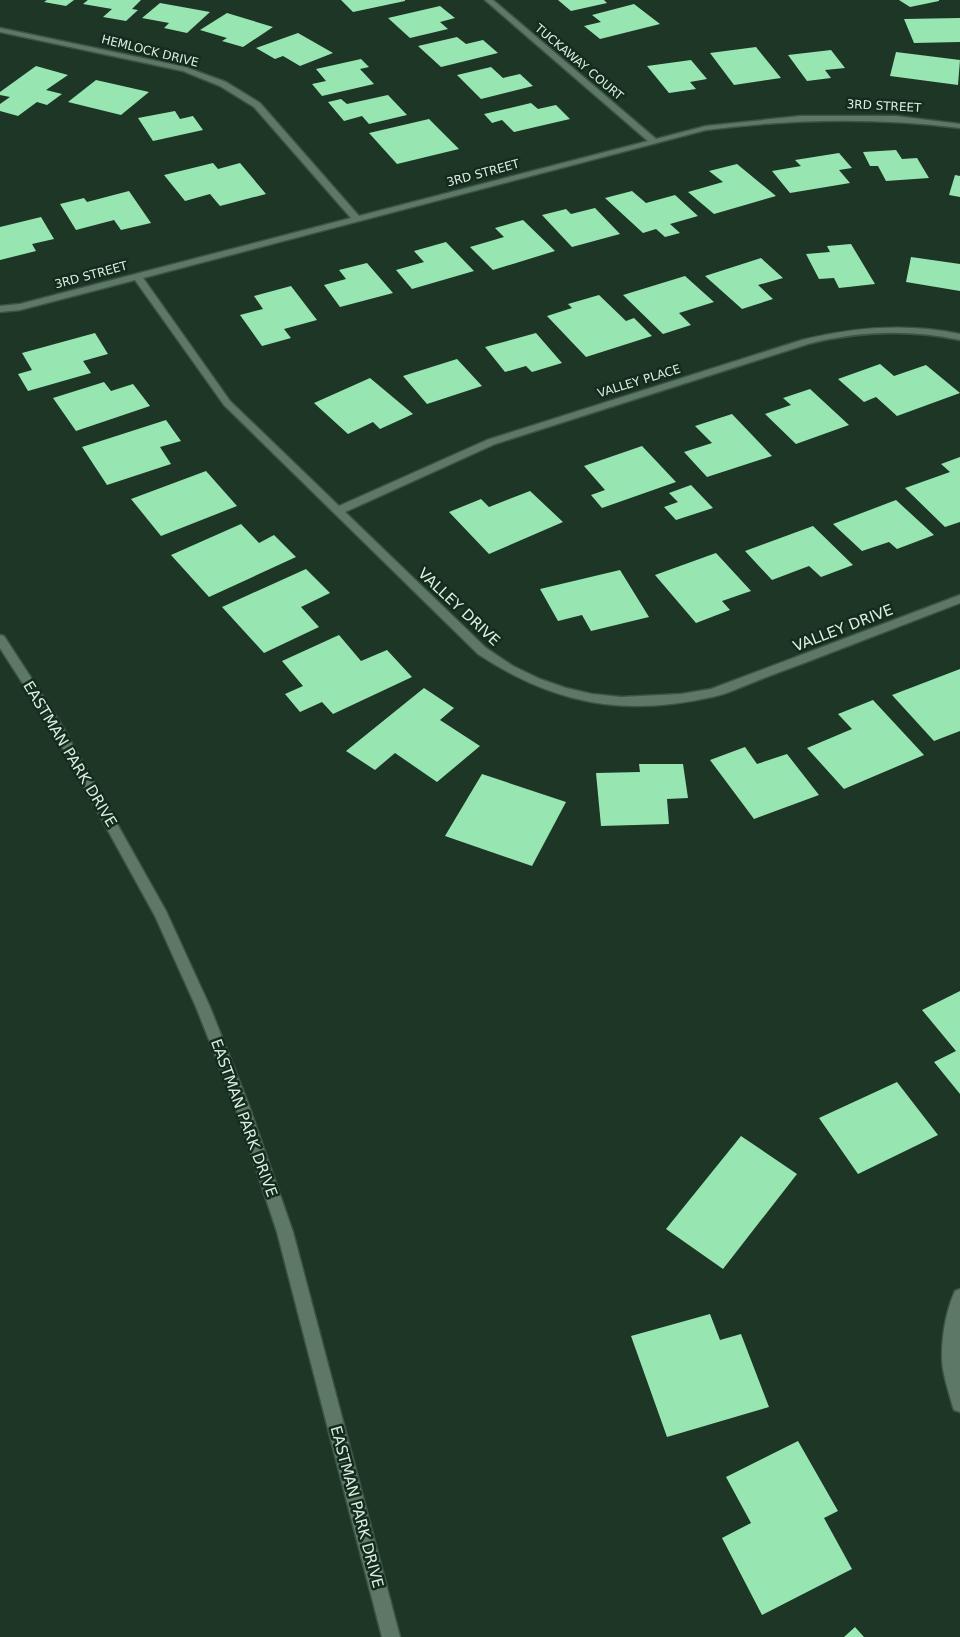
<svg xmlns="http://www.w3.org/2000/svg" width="960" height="1637" font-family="'DejaVu Sans',sans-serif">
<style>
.building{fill:#97e6b1}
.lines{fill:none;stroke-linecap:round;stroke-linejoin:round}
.minor-casing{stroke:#3c5345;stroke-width:3}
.minor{fill:#5d7965;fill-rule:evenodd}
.labels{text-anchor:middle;stroke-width:5;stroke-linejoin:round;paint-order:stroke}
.far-street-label{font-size:12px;fill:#ddede1;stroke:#132c1c}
.street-label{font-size:15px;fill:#ddede1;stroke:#132c1c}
</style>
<rect width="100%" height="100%" fill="#1d3625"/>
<!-- building -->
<g class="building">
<polygon points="47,0 74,0 66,6 44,2"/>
<polygon points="88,0 141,0 132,9 138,10 126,21 103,17 112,9 83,4"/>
<polygon points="341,0 405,0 405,1 353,12"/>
<polygon points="558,0 604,0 607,3 571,11"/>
<polygon points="899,0 939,0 939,1 910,7"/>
<polygon points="160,3 210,12 187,33 164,28 169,23 142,18"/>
<polygon points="634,4 660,24 600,39 584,26 601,22 592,15"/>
<polygon points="440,6 455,18 440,22 448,29 410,38 388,18"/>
<polygon points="227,13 273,27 243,47 222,41 227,38 200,30"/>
<polygon points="960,18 960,42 914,43 904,19"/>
<polygon points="298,33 333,53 300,66 283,56 275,59 256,48"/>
<polygon points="457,37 466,44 483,40 498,53 441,67 418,46"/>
<polygon points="756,47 781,78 734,85 710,53"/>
<polygon points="831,50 845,68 825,70 831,78 807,81 788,55"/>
<polygon points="896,52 960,60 958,85 890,76"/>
<polygon points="361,59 369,67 360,69 374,84 322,96 312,84 326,81 316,69"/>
<polygon points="691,60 707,79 690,82 696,89 669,93 647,66"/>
<polygon points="36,66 68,75 46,90 62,94 47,105 37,102 18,116 0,111 0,104 10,97 0,95 0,92"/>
<polygon points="491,67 503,78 520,74 533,86 481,99 457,75"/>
<polygon points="96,80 149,92 121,115 68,102"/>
<polygon points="388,95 407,115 369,124 362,116 344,121 328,102 341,99 347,104"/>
<polygon points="531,103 538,109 556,105 570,119 514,132 502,120 492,123 484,114"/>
<polygon points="175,111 180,119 193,116 203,130 153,141 138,118"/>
<polygon points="429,119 459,149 397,164 369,133"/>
<polygon points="896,150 902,159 917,158 929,178 886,181 878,166 870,166 863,152"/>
<polygon points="839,153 852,168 839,170 850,183 790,193 772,171 801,166 795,160"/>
<polygon points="213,163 218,169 240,163 266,194 220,206 210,194 185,201 164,175"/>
<polygon points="737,164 776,196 714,214 688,192 723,182 709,171"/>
<polygon points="955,175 960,176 960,197 949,195"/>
<polygon points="129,191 151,223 121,230 114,220 76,230 60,204 84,198 87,202"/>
<polygon points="632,191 646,203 675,195 698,216 670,224 680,233 665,237 656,229 643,233 605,198"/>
<polygon points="595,208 620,234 572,247 542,215 566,209 571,214"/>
<polygon points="41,217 54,239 32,244 36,251 0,260 0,227"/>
<polygon points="523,220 555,251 493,270 470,247 504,237 495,228"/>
<polygon points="446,242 474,271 412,289 396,270 424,262 414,251"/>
<polygon points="851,244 875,284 839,288 834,278 819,279 806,254 830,252 827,246"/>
<polygon points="911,257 960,264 960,291 906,282"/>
<polygon points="761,258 783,278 758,285 773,299 742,309 705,276"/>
<polygon points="367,263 393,293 340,307 324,285 346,279 339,270"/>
<polygon points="685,276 714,302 679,313 691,325 663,334 623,295"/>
<polygon points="291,286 317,320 284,329 291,338 262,346 240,315 263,309 254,296"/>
<polygon points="599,295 626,321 634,318 652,336 586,357 547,316 572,308 568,304"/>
<polygon points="95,333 108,354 83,361 91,373 28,391 18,374 32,370 22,353"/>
<polygon points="536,333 562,363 532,372 526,366 505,372 485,347"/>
<polygon points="457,359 482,386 427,404 403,376"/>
<polygon points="880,364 894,376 926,365 960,393 897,416 876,397 864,402 838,379"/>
<polygon points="370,378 413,414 380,429 373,422 348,434 314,403"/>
<polygon points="104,382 111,391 133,384 150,406 76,431 53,398"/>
<polygon points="810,389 849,425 796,444 765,414 791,405 783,398"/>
<polygon points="732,414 772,456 707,477 684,452 712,443 695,426"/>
<polygon points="166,420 181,441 160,447 171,464 107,485 82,447"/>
<polygon points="642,446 676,482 602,508 591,495 605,490 584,466"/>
<polygon points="960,457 960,522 945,527 905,488 950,472 941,464"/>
<polygon points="206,471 237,506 161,536 131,499"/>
<polygon points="691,485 713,508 676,520 664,507 678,502 669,493"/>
<polygon points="530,491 563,522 489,554 449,512 481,499 489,507"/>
<polygon points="896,500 934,535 897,549 889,542 862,551 833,524"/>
<polygon points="241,524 259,543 274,535 296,557 209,597 171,555"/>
<polygon points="813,526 853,565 821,577 809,566 772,580 745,551"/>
<polygon points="716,553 751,591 722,601 730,610 696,623 655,575"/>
<polygon points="306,569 330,593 301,607 319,627 264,653 222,607"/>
<polygon points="620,570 649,617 591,631 582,615 558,621 540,589"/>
<polygon points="339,635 361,661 387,650 412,677 333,714 322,702 300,712 285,694 303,686 282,661"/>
<polygon points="960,669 960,731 934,741 892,695"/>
<polygon points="424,688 454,708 440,720 480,746 437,782 395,753 375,770 346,751"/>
<polygon points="873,700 924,755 844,789 807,748 852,729 838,714"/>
<polygon points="745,747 757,764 787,754 819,795 754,819 710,760"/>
<polygon points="639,764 683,764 688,798 667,799 669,824 601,826 596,773 640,772"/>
<polygon points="482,774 566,802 532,866 445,836"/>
<polygon points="960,991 960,1094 934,1062 956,1051 922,1010"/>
<polygon points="897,1082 938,1135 858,1174 819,1118"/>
<polygon points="741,1136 797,1174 723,1269 666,1229"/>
<polygon points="710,1314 720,1340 741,1334 769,1407 667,1437 631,1336"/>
<polygon points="798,1441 838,1511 824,1518 852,1569 762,1615 722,1538 751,1523 726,1477"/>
<polygon points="855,1627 864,1637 844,1637"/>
</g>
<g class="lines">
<!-- minor casing -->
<g class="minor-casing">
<g id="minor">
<path d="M485,0H493L656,139L706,126L801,116H896L960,124V128C875,117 791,119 706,130L143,278L230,401L339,506L487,440L802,340C855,327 906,323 960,334V340C908,329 859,331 808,344L495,444L345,512L486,648L513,666L540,679L566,688L592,694L621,697L681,694L711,689L960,595V603C908,623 856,643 804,663C784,670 764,678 744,686C734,690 723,695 712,697C623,717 554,704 478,654L224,405L135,280L20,310L0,312V306L20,304L351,218L254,107L220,86L183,71L0,32V28L185,67L226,82L260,103L359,216L648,141Z"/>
<polygon points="0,635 4,636 61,724 166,911 210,1007 248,1103 293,1232 400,1637 382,1637 277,1232 234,1103 196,1007 155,916 52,729 0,648"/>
<path d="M960,1289V1412L954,1410L952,1404C949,1393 945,1381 943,1369C940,1345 945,1313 955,1291Z"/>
</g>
</g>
<!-- minor -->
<use href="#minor" class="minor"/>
</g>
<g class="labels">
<!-- far-street labels -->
<g class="far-street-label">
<text transform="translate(150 51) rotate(14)" y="4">HEMLOCK DRIVE</text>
<text transform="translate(579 62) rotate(40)" y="4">TUCKAWAY COURT</text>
<text transform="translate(884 106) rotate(3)" y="4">3RD STREET</text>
<text transform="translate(483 173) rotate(-15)" y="4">3RD STREET</text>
<text transform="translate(91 275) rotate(-15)" y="4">3RD STREET</text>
<text transform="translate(639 381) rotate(-17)" y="4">VALLEY PLACE</text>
</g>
<!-- street labels -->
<g class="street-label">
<text transform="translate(459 607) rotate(43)" y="5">VALLEY DRIVE</text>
<text transform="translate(843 628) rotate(-21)" y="5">VALLEY DRIVE</text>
<text transform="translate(70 754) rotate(59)" y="5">EASTMAN PARK DRIVE</text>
<text transform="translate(244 1118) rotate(70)" y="5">EASTMAN PARK DRIVE</text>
<text transform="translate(357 1507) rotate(75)" y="5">EASTMAN PARK DRIVE</text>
</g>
</g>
</svg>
